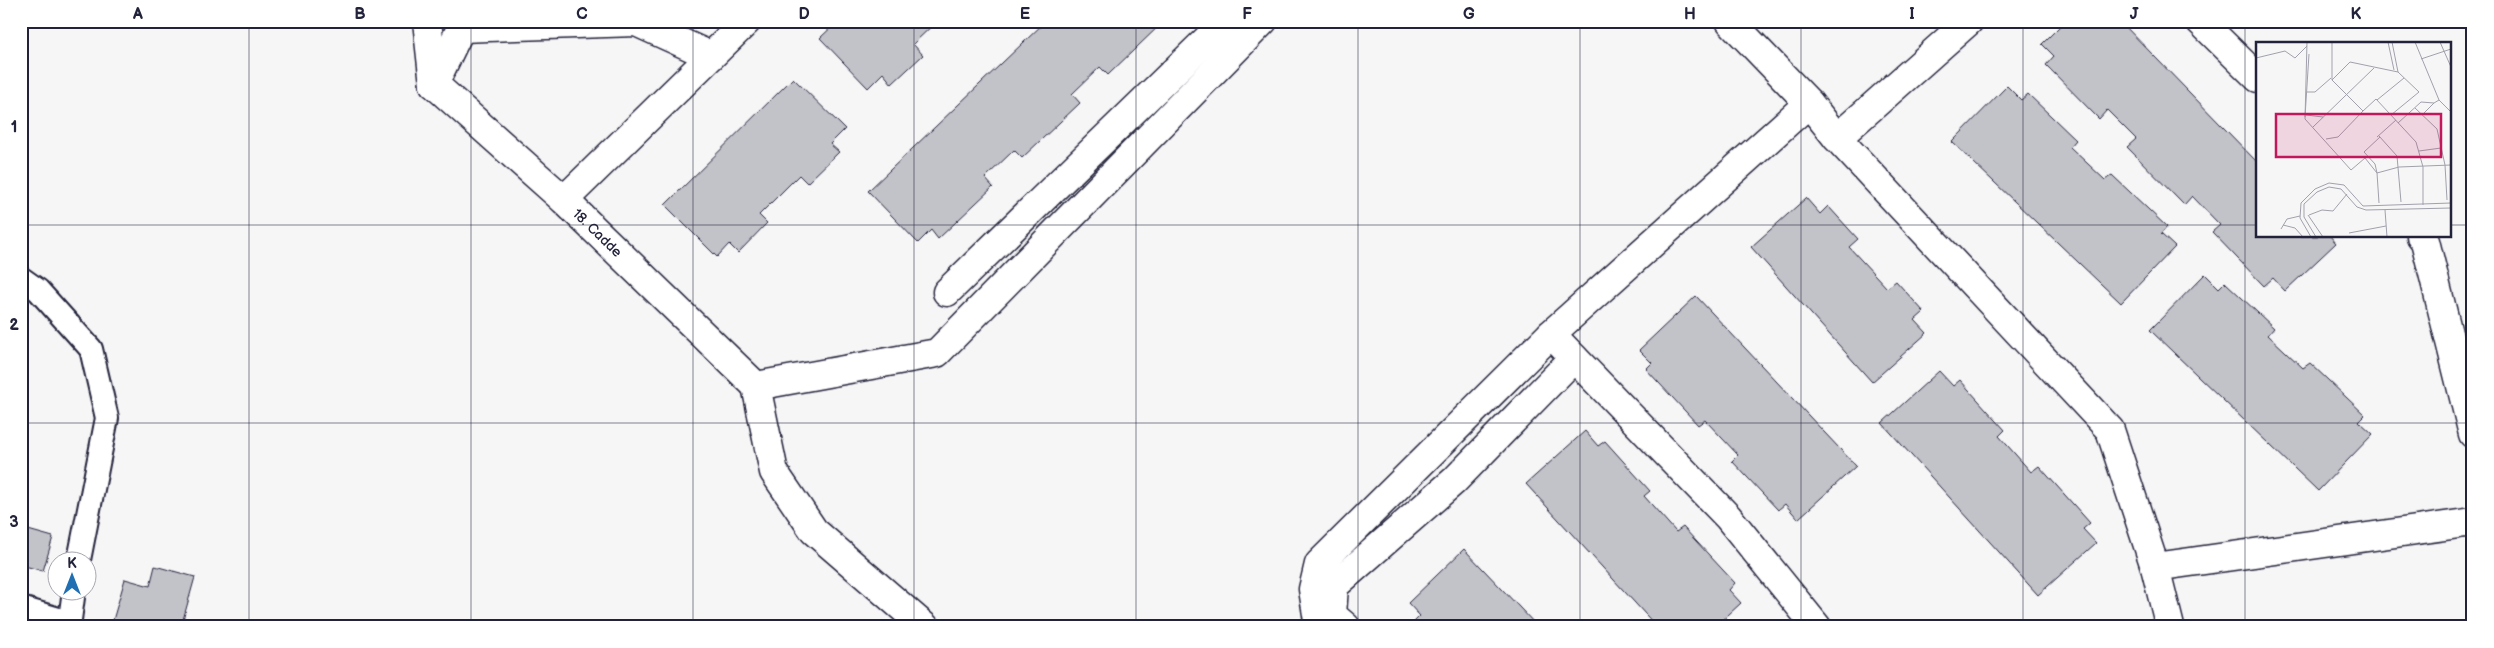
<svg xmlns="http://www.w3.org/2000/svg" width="2494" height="648" font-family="'Balsamiq Sans',sans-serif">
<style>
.building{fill:#c2c2c9;stroke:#22223b}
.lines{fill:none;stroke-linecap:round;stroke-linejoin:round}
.service-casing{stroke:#22223b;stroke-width:26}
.minor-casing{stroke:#22223b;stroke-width:31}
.tertiary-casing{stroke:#22223b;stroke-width:31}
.service{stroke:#fff;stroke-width:22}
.minor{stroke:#fff;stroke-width:28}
.tertiary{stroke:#fff;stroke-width:28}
.grid{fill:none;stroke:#22223b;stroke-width:1;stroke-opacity:0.55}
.labels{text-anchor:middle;stroke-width:4;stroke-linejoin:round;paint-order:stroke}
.street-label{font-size:14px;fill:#22223b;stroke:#fff}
.inset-road{fill:none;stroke:#a1a1ac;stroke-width:1}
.view{fill:#c2185b;fill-opacity:0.15;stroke:#c2185b;stroke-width:2.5}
.inset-edge{fill:none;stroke:#22223b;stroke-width:2.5}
.neatline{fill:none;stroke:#22223b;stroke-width:2}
.grid-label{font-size:16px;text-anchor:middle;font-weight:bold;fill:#22223b}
</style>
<rect width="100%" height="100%" fill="#f6f6f7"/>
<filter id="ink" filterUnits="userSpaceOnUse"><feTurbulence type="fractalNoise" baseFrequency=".02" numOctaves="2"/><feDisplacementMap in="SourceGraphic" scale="10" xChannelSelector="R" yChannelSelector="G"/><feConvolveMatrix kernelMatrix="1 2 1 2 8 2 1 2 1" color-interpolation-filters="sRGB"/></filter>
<g filter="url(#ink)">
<!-- building -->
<g class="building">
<polygon points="838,21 937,21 913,44 923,55 892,84 883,73 868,88 820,38"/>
<polygon points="1046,21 1163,22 1108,75 1100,67 1072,94 1080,103 1022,158 1014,150 985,178 993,187 938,239 931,230 918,243 868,191"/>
<polygon points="2065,21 2120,21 2258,163 2258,236 2330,236 2336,243 2285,291 2273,278 2264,286 2212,232 2220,225 2192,196 2184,205 2127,147 2136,139 2107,110 2099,119 2046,65 2054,56 2042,44"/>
<polygon points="793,78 845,129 830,144 839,152 807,183 799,175 759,215 767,223 738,253 729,244 717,257 665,205"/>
<polygon points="2007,86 2021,100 2028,94 2076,140 2070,147 2105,180 2112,175 2167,227 2161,234 2175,247 2121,303 1952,142"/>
<polygon points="1806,198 1820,214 1828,206 1858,239 1849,247 1887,288 1896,281 1924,312 1915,320 1927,333 1872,382 1751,247"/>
<polygon points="2205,274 2219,288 2225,282 2274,328 2268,335 2303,368 2310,363 2365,415 2359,421 2373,434 2318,491 2150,330"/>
<polygon points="1696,296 1856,466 1798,519 1785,504 1778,510 1732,461 1738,455 1705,420 1698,425 1646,369 1652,363 1639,350"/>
<polygon points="1939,371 1953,386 1960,380 2005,430 1999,436 2031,472 2039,466 2090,523 2083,529 2096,543 2038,595 1882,423"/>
<polygon points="1585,431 1598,446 1605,441 1650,491 1644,496 1676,532 1683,527 1735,583 1729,590 1741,603 1715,627 1657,627 1526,484"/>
<polygon points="21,528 53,537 43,571 21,565"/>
<polygon points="1464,549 1538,627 1418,627 1414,622 1420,616 1408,603"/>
<polygon points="155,566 195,577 181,627 111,627 125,579 150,586"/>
</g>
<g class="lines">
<!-- service casing -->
<g class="service-casing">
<g id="service">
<polyline points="21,278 38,290 91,349 107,418 79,560"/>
<polyline points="21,608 69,622"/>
<polyline points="69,627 74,590"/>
</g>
</g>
<!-- minor casing -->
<g class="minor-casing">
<g id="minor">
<polyline points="1730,21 1809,103 1837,138 2110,430 2155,567 2170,627"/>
<polyline points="2200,21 2258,78"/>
<polyline points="461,28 636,22 711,56"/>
<path id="s1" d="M434,84L564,200L756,386"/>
<polyline points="1837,138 1969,21"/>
<polyline points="564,200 747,21"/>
<polyline points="2421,236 2425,241 2473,434"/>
<polyline points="947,292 1226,21"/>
<polyline points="1551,334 1728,517 1817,627"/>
<polyline points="756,386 937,353 1263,21"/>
<polyline points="756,386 774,472 814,531 925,627"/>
<polyline points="2155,567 2473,522"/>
<polyline points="1319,627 1313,589 1319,564 1551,334 1809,103"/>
<polyline points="1346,627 1332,615 1334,586 1454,481 1574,358"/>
</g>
</g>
<!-- tertiary casing -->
<g class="tertiary-casing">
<g id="tertiary">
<polyline points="427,21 434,84"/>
<polyline points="434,84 461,28 461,21"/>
</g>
</g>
<!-- service -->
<use href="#service" class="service"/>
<!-- minor -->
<use href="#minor" class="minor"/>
<!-- tertiary -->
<use href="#tertiary" class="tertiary"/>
</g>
</g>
<!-- grid -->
<path class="grid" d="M249,21V627M471,21V627M693,21V627M914,21V627M1136,21V627M1358,21V627M1580,21V627M1801,21V627M2023,21V627M2245,21V627M21,225H2258M2450,225H2473M21,423H2473"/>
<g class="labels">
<!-- street labels -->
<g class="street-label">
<text dy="5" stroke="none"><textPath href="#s1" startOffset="221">18. Cadde</textPath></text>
</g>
</g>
<!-- overview -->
<g transform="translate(2256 42)">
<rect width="195" height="195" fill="#f6f6f7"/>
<path class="inset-road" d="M51,0L49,77L95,128L109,116M76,0V38L107,69L120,57L160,100L167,125V163M132,0L138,28M136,0L142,30M159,0L183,58L195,70M184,0L195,25M0,16L29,9L39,16L51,4M165,17L195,7M76,38L94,20L142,30L163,50L135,73M51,50H59L75,36M121,58L148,36M159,66L181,87L189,123L191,158M50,73L67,75M166,73L178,61M49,75L53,12M142,81L165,60L178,61L183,58M57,85L118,26M123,94L141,114L145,160M121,95L140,78M124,95L108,110L119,122L121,131L143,125L195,123M70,97L82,95L107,69M163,109L185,106M109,116L121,131L123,161M129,168L131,195M52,173L67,195M53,173L66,168L77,169L91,152M27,183L39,186L47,195M25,187L31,177L44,174M93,191L130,184M55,195L44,176L45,161L59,147L73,141L88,143L107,164L195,161M60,195L48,175V162L61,150L73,145L85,147L101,165L110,168L195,166"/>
<path class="view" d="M20,72H185V115H20Z"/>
<rect width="195" height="195" class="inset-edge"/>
</g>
<!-- margin -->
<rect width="2494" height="648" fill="none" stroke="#fff" stroke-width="55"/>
<!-- north arrow -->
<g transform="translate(72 576)"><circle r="24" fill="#ffffff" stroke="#a7a7b1"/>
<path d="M0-4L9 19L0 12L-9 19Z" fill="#1f6fb2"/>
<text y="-8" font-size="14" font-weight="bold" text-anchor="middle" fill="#22223b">K</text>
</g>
<rect x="28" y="28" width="2438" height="592" class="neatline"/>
<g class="grid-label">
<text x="138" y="19">A</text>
<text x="360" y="19">B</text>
<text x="582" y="19">C</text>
<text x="804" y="19">D</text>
<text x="1025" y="19">E</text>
<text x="1247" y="19">F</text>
<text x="1469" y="19">G</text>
<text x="1690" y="19">H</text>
<text x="1912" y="19">I</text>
<text x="2134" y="19">J</text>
<text x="2356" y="19">K</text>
<text x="14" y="132">1</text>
<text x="14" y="330">2</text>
<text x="14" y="527">3</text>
</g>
</svg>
